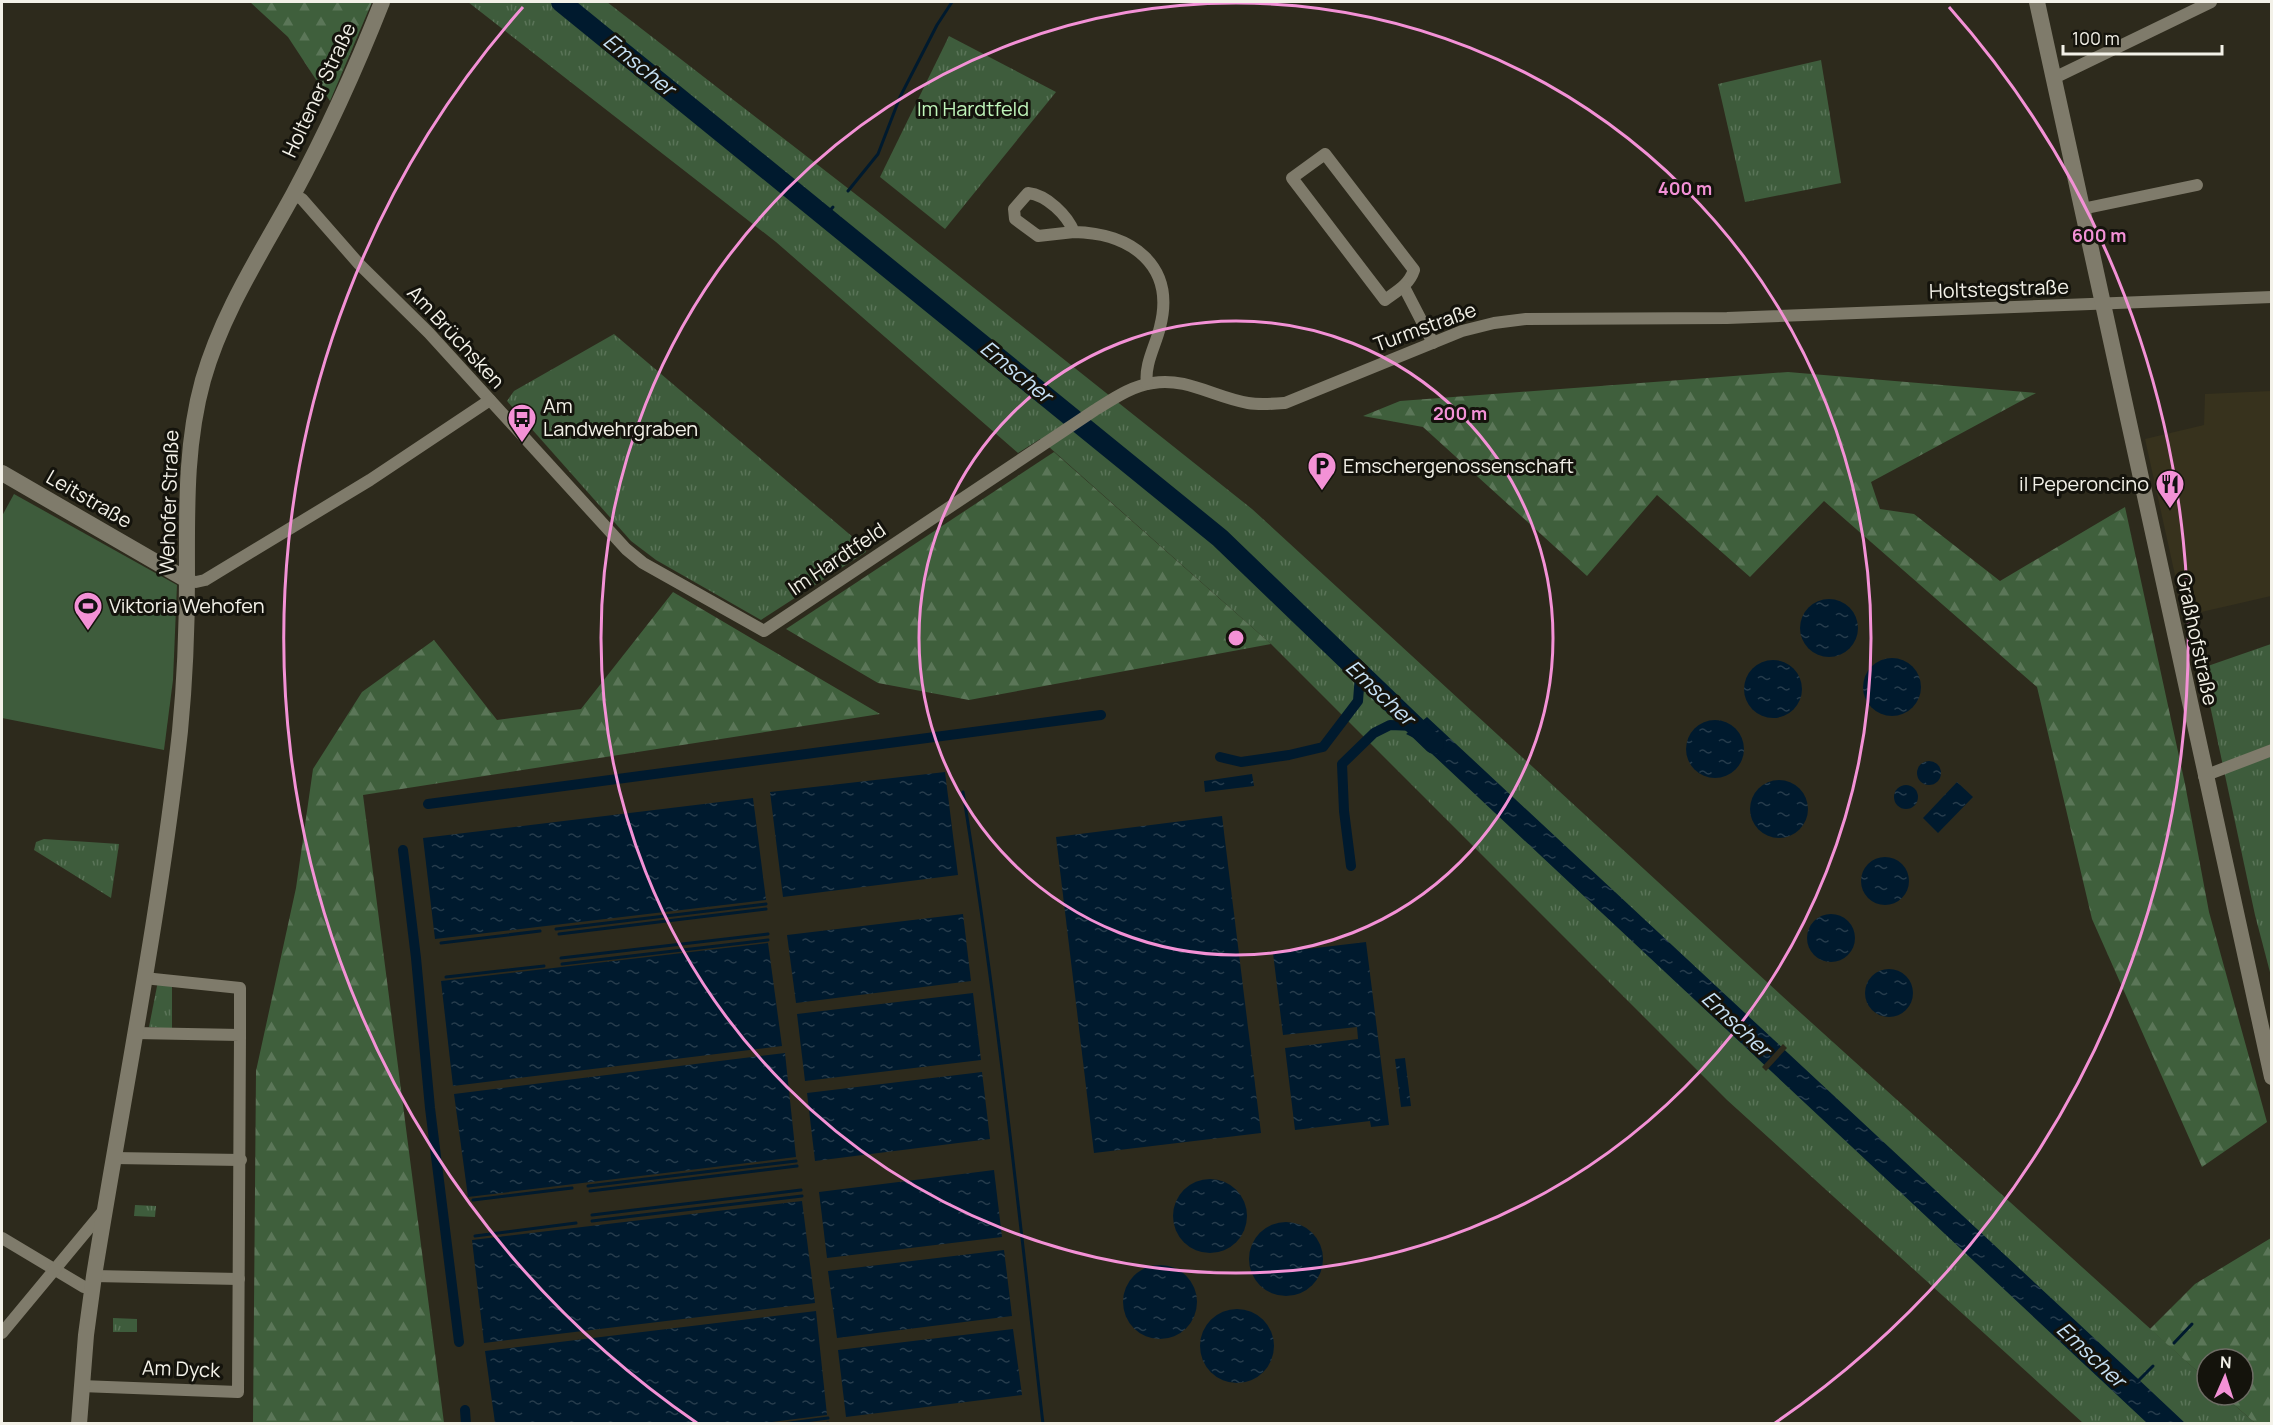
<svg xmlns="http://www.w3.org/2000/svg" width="2273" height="1425" font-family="Manrope,sans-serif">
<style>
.built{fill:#37321d}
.grass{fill:url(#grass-tufts)}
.forest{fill:url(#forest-firs)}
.pitch{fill:#3e5c3c}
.water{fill:url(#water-ripples)}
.pier{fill:#2d2a1c}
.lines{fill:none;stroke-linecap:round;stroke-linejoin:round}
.stream{stroke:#001a2e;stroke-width:3}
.canal{stroke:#001a2e;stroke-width:10}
.river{stroke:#001a2e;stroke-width:20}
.street{stroke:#7f7b6b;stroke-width:12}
.secondary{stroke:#7f7b6b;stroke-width:16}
.ring{fill:none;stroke:#f391d6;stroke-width:3}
.labels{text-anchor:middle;stroke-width:6;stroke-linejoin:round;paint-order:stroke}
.street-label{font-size:20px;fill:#f3f1e8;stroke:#14130c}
.park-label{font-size:20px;fill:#bff5ba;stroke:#14130c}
.poi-label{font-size:20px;fill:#f3f1e8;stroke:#14130c;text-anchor:start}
.water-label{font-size:21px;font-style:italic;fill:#c8e2f6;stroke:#14130c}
.centre{fill:#f391d6;stroke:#14130c;stroke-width:3}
.ring-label{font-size:18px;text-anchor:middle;font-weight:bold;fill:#f391d6;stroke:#14130c;stroke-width:6;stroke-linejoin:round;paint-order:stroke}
</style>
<defs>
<pattern id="grass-tufts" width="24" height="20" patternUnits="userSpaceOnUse" patternTransform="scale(1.5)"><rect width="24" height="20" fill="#3e5c3c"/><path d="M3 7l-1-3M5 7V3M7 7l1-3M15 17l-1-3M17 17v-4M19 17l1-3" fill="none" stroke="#5a7458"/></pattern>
<pattern id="forest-firs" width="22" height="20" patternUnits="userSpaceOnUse" patternTransform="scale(1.5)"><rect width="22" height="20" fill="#3f5f3c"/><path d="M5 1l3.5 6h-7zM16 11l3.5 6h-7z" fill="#5b7658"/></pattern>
<pattern id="water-ripples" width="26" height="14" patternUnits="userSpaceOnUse" patternTransform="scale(1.5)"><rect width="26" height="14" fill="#001a2e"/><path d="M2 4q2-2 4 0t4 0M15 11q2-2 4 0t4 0" fill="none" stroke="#263c4c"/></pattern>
</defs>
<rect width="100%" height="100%" fill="#2d2a1c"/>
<!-- built -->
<polygon class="built" points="2271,391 2271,596 2184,616 2145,439 2204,425 2205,394"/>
<!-- grass -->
<g class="grass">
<polygon points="468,2 607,2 876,210 1252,509 1792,1005 2207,1380 2207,1395 2223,1395 2255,1423 2083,1423 1727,1100 1271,644 1040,439 1018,453 776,242"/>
<polygon points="949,36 1056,92 945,229 880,177"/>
<polygon points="1821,60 1841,183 1745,202 1718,84"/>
<polygon points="614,334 861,544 866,552 761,620 656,560 631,541 507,401 514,391"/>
<polygon points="2271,644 2271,976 2255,915 2202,668"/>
<polygon points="44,839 119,844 111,898 34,850 36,842"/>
<polygon points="158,981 172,982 172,1029 149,1027"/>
<polygon points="135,1205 156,1206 155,1217 134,1216"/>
<polygon points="113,1318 137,1319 137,1332 113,1332"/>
</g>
<!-- forest -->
<g class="forest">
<polygon points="250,2 372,2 330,101 288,37"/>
<polygon points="1788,372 2036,393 1871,482 1880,509 1914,514 2000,581 2125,507 2185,784 2209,912 2267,1122 2202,1167 2092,919 2037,687 1824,501 1750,577 1657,495 1587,576 1423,427 1363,416 1400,401"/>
<polygon points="1054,452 1271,644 969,700 878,683 786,629"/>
<polygon points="673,592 880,714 363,795 444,1423 253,1423 256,1071 296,888 313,769 362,692 434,640 497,720 581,709"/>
<polygon points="2271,1238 2271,1423 2255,1423 2223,1395 2243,1395 2243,1359 2207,1359 2207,1380 2150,1329 2195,1284"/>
</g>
<!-- pitch -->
<polygon class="pitch" points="14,494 177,585 173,680 164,750 2,718 2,516"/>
<!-- water -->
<g class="water">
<circle cx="1829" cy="628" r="29"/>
<circle cx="1892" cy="687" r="29"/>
<circle cx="1773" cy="689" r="29"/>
<polygon points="1427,717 2136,1377 2185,1423 2147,1423 1416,739 1406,734"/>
<circle cx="1715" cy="749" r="29"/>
<circle cx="1929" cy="773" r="12"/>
<polygon points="945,772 958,875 783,897 770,792"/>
<polygon points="1252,774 1254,786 1205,792 1204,781"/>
<circle cx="1779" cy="809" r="29"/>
<polygon points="1957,782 1973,797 1938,833 1923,818"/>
<circle cx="1906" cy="797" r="12"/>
<polygon points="753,798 766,900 435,939 423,838"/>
<polygon points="1222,816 1261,1133 1094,1153 1056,837"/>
<circle cx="1885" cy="881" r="24"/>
<polygon points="963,914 971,981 796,1003 787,935"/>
<circle cx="1831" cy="938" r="24"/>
<polygon points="1366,942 1389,1125 1371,1127 1370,1121 1295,1130 1285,1048 1358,1039 1357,1027 1283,1035 1273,953"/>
<polygon points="768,943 782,1046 453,1086 441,981"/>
<circle cx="1889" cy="993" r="24"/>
<polygon points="973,993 981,1060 805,1081 797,1014"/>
<polygon points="785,1053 796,1157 468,1197 454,1094"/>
<polygon points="1405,1058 1411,1106 1401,1107 1395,1059"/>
<polygon points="982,1072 990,1139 815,1161 807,1093"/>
<polygon points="994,1170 1002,1237 827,1258 819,1192"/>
<circle cx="1210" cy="1216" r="37"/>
<polygon points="802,1201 815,1303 484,1343 472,1240"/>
<circle cx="1286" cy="1259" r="37"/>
<polygon points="1004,1250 1012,1316 837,1338 828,1271"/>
<circle cx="1160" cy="1302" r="37"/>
<circle cx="1237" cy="1346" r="37"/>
<polygon points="816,1311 827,1415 755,1424 495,1423 485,1351"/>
<polygon points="1013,1329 1022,1395 846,1417 838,1350"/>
</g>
<!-- pier -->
<polygon class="pier" points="1783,1044 1787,1048 1766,1071 1762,1067"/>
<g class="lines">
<!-- stream -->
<g class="stream">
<polyline points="848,191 878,154 900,97 937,25 952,2"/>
<polyline points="825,216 833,207"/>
<path d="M963,792C997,1001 1019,1213 1043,1424"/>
<polyline points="556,929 766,904"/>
<polyline points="559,934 766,909"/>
<polyline points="441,943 540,931"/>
<polyline points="561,958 768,934"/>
<polyline points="562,964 768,940"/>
<polyline points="446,977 544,966"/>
<polyline points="588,1186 796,1161"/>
<polyline points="590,1191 797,1166"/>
<polyline points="473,1200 572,1188"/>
<polyline points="592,1215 801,1190"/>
<polyline points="592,1221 802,1196"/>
<polyline points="475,1236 576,1223"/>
<polyline points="2174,1343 2192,1324"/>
<polyline points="2137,1382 2153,1366"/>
<polyline points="782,1424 828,1418"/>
<polyline points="825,1424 828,1423"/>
</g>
<!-- canal -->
<g class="canal">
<polyline points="1220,757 1241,762 1289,755 1323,747 1358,701 1360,675"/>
<polyline points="428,804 1101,715"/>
<polyline points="403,850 416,958 430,1108 459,1342"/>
<polyline points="1351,866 1344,811 1342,764 1374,733 1390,725 1415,726"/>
<polyline points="465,1410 466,1424"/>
</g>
<!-- river -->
<polyline class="river" points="561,2 1220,538 1434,744"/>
<!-- street -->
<g class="street">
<polyline points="2054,78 2211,2"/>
<path d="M1325,154L1414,270C1409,285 1397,291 1385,300L1292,178Z"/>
<path d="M293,195L302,199L359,264L429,333L626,549L643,563L764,631L1095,410C1113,399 1131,386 1153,383C1186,377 1216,398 1248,403C1260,405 1272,404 1285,403L1462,331L1494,323L1526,319L1727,318L2272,297"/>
<polyline points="2082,209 2197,185"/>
<path d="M1074,232L1038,236L1015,219L1014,209L1028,193C1047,195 1067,215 1074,232C1131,233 1176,265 1160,327C1156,345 1144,364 1147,384"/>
<polyline points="1404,287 1433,343"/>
<polyline points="187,580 196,582 205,580 370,480 490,400"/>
<polyline points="2204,776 2272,750"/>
<polyline points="144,978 240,988 240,1035"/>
<polyline points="114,1158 241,1160"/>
<polyline points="2,1238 84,1287 92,1288"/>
<polyline points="94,1276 239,1279"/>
<polyline points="2,1333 104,1210"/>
<polyline points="81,1386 238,1392 240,1035 135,1033"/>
</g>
<!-- secondary -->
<g class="secondary">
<polyline points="2037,2 2272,1077"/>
<polyline points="2,473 187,580"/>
<path d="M79,1424L86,1335L94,1276C123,1095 160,914 180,731C185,680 187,629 187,578C187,511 185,445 203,380C222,313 260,255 293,195C327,132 356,68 382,2"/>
</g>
</g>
<!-- distance rings -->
<g class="ring">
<circle cx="1236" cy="638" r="317"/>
<circle cx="1236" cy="638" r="635"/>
<path d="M697 1423A952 952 0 0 1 523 7M1949 7A952 952 0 0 1 1775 1423"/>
</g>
<!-- icons -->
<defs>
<g id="bus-pin" transform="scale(1.5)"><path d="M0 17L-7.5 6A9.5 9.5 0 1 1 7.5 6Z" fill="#f391d6" stroke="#14130c"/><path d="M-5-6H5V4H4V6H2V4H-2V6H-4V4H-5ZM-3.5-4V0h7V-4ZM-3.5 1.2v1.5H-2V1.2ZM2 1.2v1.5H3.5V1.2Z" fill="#111"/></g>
<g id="parking-pin" transform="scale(1.5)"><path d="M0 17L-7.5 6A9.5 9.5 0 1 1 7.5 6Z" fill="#f391d6" stroke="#14130c"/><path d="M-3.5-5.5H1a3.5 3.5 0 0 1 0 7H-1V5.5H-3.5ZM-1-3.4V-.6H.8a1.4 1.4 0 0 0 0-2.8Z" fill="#111"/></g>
<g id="restaurant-pin" transform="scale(1.5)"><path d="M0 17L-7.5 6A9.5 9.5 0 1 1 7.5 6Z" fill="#f391d6" stroke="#14130c"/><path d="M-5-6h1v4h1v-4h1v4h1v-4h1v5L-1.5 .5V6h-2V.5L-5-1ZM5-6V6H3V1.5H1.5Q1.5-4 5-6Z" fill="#111"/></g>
<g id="stadium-pin" transform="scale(1.5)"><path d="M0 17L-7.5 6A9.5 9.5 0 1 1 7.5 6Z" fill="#f391d6" stroke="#14130c"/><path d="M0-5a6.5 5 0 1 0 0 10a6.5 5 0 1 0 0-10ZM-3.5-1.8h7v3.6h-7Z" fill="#111"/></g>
</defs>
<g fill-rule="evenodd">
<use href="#bus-pin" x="522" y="418"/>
<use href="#parking-pin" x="1322" y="466"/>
<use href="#restaurant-pin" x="2170" y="484"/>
<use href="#stadium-pin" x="88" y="606"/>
</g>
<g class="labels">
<!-- street labels -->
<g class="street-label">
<text transform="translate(319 90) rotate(-65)" y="7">Holtener Straße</text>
<text transform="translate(1999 289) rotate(-2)" y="7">Holtstegstraße</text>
<text transform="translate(1425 327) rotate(-20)" y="7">Turmstraße</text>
<text transform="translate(456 337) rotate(47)" y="7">Am Brüchsken</text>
<text transform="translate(89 499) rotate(30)" y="7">Leitstraße</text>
<text transform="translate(169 502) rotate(-88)" y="7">Wehofer Straße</text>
<text transform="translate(837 559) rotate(-34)" y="7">Im Hardtfeld</text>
<text transform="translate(2197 639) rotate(78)" y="7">Graßhofstraße</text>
<text transform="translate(181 1369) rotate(2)" y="7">Am Dyck</text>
</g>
<!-- park labels -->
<g class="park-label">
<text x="973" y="116">Im Hardtfeld</text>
</g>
<!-- poi labels -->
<g class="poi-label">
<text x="543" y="413">Am<tspan x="543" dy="23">Landwehrgraben</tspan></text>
<text x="1343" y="473">Emschergenossenschaft</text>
<text x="2149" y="491" text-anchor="end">il Peperoncino</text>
<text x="109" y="613">Viktoria Wehofen</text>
</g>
<!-- water labels -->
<g class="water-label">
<text transform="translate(639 65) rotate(39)" y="7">Emscher</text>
<text transform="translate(1016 372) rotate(39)" y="7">Emscher</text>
<text transform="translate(1380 693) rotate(43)" y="7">Emscher</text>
<text transform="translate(1736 1024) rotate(43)" y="7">Emscher</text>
<text transform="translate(2091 1355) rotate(43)" y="7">Emscher</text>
</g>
</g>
<circle cx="1236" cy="638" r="9" class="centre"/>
<g class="ring-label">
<text x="1685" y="195">400 m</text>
<text x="2099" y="242">600 m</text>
<text x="1460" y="420">200 m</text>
</g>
<!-- border -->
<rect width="2273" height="1425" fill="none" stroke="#f3f1e8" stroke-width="6"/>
<!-- north arrow -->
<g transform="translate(2225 1377) rotate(3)"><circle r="28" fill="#14130c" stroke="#6d6c64" stroke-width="1.5"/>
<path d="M0-4.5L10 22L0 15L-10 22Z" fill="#f391d6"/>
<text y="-9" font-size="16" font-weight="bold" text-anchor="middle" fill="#f3f1e8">N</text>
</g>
<!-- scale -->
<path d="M2063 45v9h159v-9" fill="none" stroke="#f3f1e8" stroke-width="3"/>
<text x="2072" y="45" font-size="18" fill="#f3f1e8" stroke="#14130c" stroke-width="4.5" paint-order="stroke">100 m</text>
</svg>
